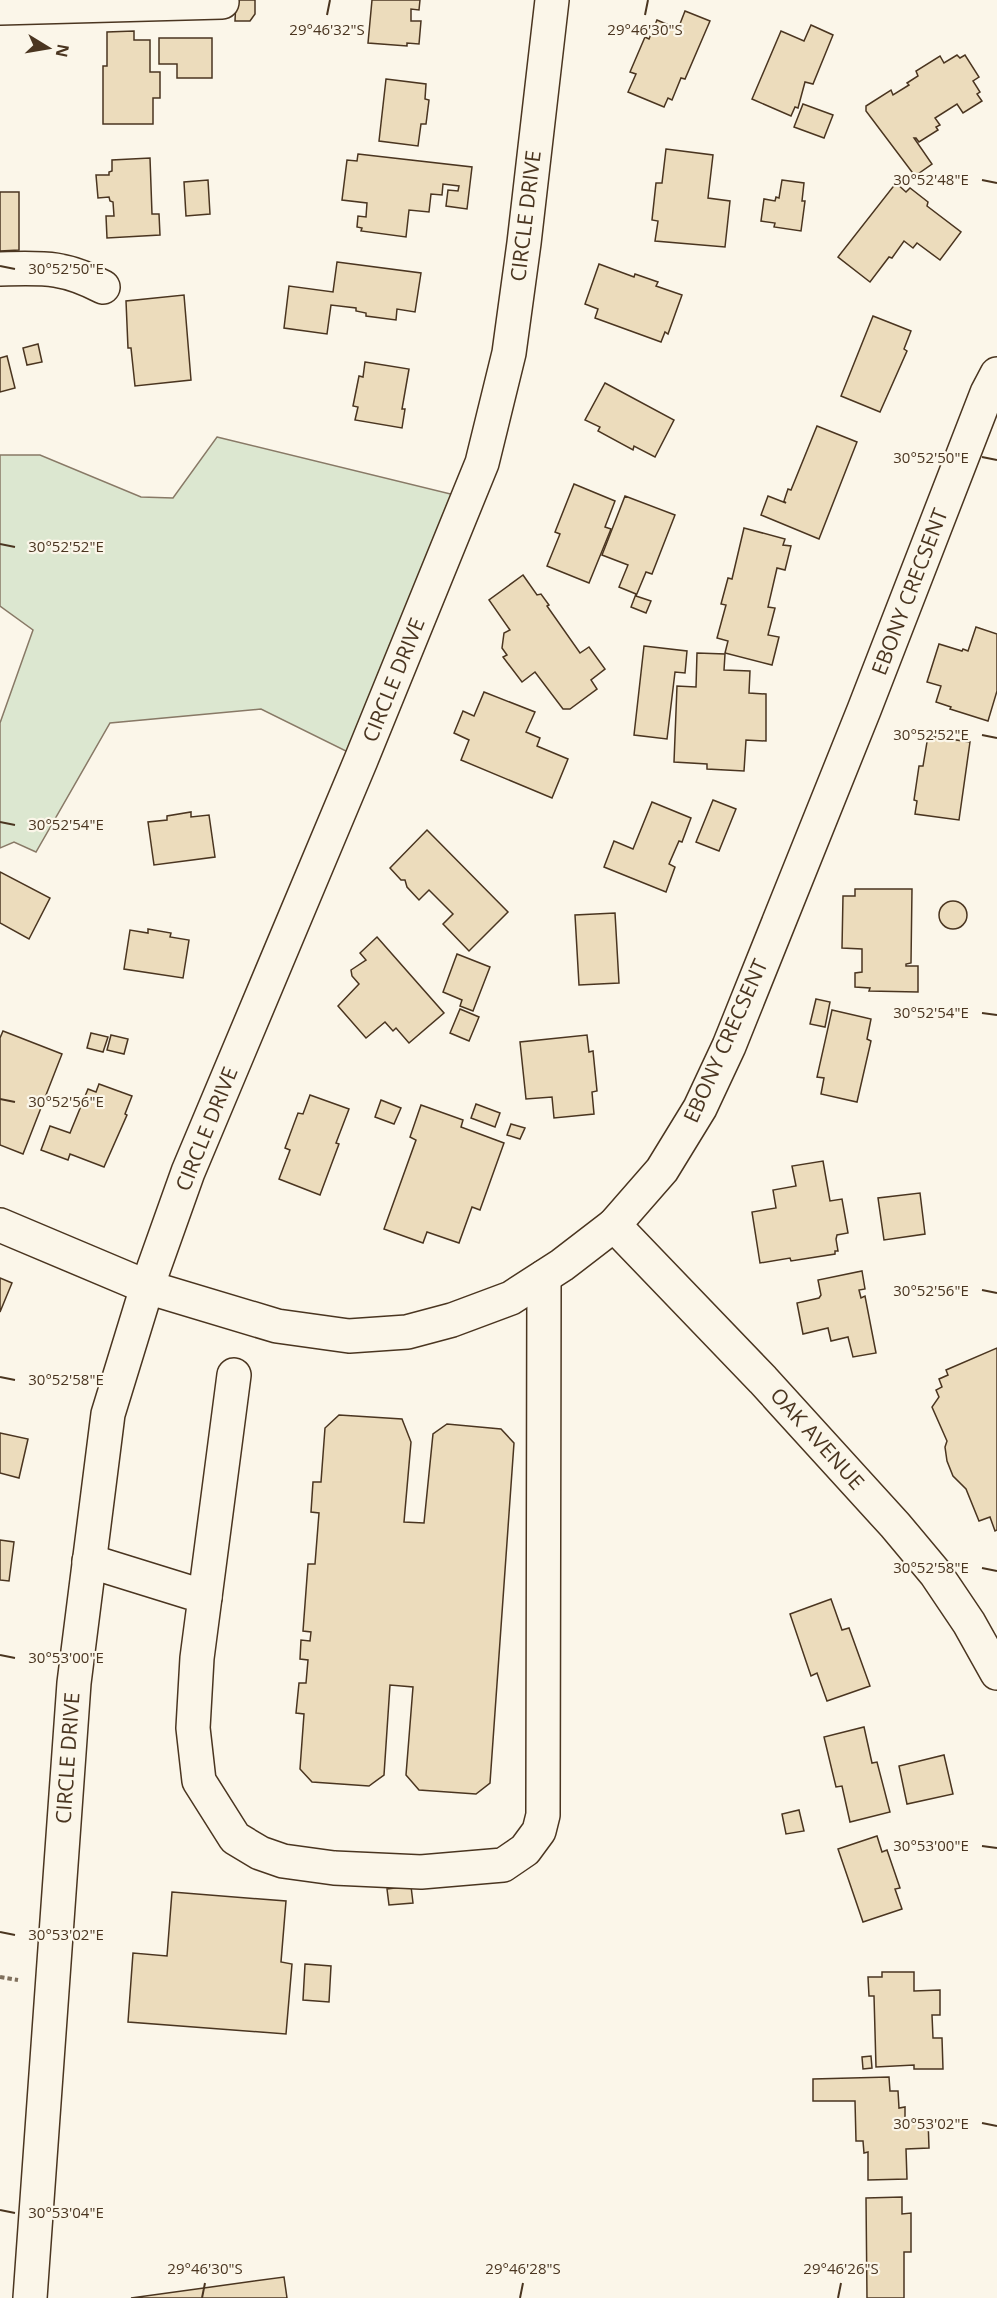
<svg xmlns="http://www.w3.org/2000/svg" width="997" height="2298" font-family="'Open Sans',sans-serif">
<style>
.green{fill:#dce7d0;stroke:#887966;stroke-width:1.5}
.building{fill:#ecdcbc;stroke:#4a3520;stroke-width:1.5}
.lines{fill:none;stroke-linecap:round;stroke-linejoin:round}
.minor-casing{stroke:#4a3520;stroke-width:36}
.path{stroke:#7f6f5c;stroke-width:4;stroke-dasharray:4.5 3;stroke-linecap:butt}
.minor{stroke:#fbf6e9;stroke-width:33}
.ticks{fill:none;stroke:#4a3520;stroke-width:2}
.labels{text-anchor:middle;stroke-width:4.5;stroke-linejoin:round;paint-order:stroke}
.street-label{font-size:21px;fill:#4a3520;stroke:#fbf6e9}
.ticks-label{font-size:15px;text-anchor:middle;fill:#4a3520;stroke:#fbf6e9;stroke-width:4.5;stroke-linejoin:round;paint-order:stroke}
</style>
<rect width="100%" height="100%" fill="#fbf6e9"/>
<!-- green -->
<polygon class="green" points="217,437 467,498 360,758 261,709 110,723 36,852 14,842 0,848 0,723 33,630 0,606 0,455 40,455 141,497 173,498"/>
<!-- building -->
<g class="building">
<polygon points="236,0 255,0 255,14 250,21 235,21"/>
<polygon points="372,0 420,0 419,10 411,9 411,21 421,21 419,44 407,43 407,46 368,43"/>
<polygon points="685,11 710,21 685,79 681,78 672,100 668,98 664,107 628,92 636,74 630,72 645,37 649,39 657,20 678,29"/>
<polygon points="811,25 833,35 813,84 805,82 798,108 795,107 791,116 752,99 781,31 804,41"/>
<polygon points="134,31 134,40 150,40 150,72 160,72 160,98 153,98 153,124 103,124 103,66 107,66 107,32"/>
<polygon points="159,38 212,38 212,78 177,78 177,64 159,64"/>
<polygon points="957,55 960,58 965,55 979,77 973,81 980,92 977,94 982,101 963,113 957,104 935,118 940,125 936,127 938,130 919,142 916,138 914,138 932,164 915,176 866,111 866,106 891,90 893,95 909,85 907,83 918,76 916,71 940,56 944,63"/>
<polygon points="386,79 426,84 425,99 429,100 426,124 421,124 418,146 379,141"/>
<polygon points="803,104 833,115 824,138 794,127"/>
<polygon points="666,149 713,155 708,198 730,201 725,247 655,241 658,221 652,220 656,183 662,183"/>
<polygon points="358,154 472,167 467,209 446,206 448,190 458,191 459,186 443,184 442,195 431,194 429,212 409,210 406,237 361,231 362,228 357,227 358,216 366,217 367,203 342,200 347,160 357,161"/>
<polygon points="150,158 152,214 159,214 160,235 107,238 106,216 114,216 113,202 110,201 109,197 98,198 96,175 109,175 109,172 112,171 112,160"/>
<polygon points="208,180 210,214 186,216 184,182"/>
<polygon points="782,180 804,183 802,201 805,201 801,231 774,227 775,223 761,221 764,199 775,201 776,197 779,198"/>
<polygon points="896,183 906,192 910,188 928,202 927,206 961,232 940,260 917,243 913,248 904,241 892,258 889,257 870,282 838,257"/>
<polygon points="0,192 19,192 19,250 0,251"/>
<polygon points="337,262 421,273 415,312 397,309 396,320 366,316 366,313 356,311 356,308 331,305 327,334 284,328 289,286 333,292"/>
<polygon points="599,264 634,277 635,274 658,282 656,286 682,295 668,334 665,332 661,342 595,318 598,309 585,304"/>
<polygon points="184,295 191,380 135,386 131,348 128,348 126,301"/>
<polygon points="873,316 911,331 904,349 907,351 880,412 841,396"/>
<polygon points="38,344 42,362 27,365 23,348"/>
<polygon points="7,356 15,388 0,392 0,358"/>
<polygon points="365,362 409,369 402,409 405,409 402,428 355,420 358,407 353,406 359,376 363,377"/>
<polygon points="605,383 674,420 655,457 634,446 633,450 598,431 600,427 585,420"/>
<polygon points="817,426 857,442 819,539 761,515 768,496 786,503 784,501 788,489 791,490"/>
<polygon points="574,484 615,501 605,527 611,529 589,583 547,566 560,534 555,532"/>
<polygon points="625,496 675,515 652,574 646,572 636,596 651,601 646,613 631,607 636,594 619,587 628,565 602,555"/>
<polygon points="744,528 785,539 783,545 791,546 785,570 777,568 768,607 775,608 768,635 779,637 772,665 725,653 728,641 717,638 726,605 721,604 728,578 732,579"/>
<polygon points="523,575 537,595 541,594 549,605 547,606 580,653 589,647 605,669 591,680 597,689 570,709 563,709 535,672 522,682 503,657 507,655 502,648 504,633 510,630 489,600"/>
<polygon points="976,627 997,634 997,691 988,721 950,709 951,707 936,702 941,686 927,682 939,644 962,651 963,649 968,651"/>
<polygon points="644,646 687,651 685,673 675,672 667,739 634,735"/>
<polygon points="697,653 725,654 724,670 750,671 749,693 766,694 766,741 746,740 744,771 707,769 707,764 674,762 677,686 696,687"/>
<polygon points="484,692 535,712 526,732 540,738 537,746 568,759 552,798 461,760 469,740 454,733 463,711 474,716"/>
<polygon points="928,736 970,742 959,820 915,814 917,801 914,800 919,766 923,766"/>
<polygon points="713,800 736,809 719,851 696,842"/>
<polygon points="652,802 691,818 682,842 679,841 669,864 675,867 666,892 604,867 614,841 633,849"/>
<polygon points="191,812 191,817 209,815 215,857 154,865 148,822 167,820 167,816"/>
<polygon points="427,830 508,912 469,951 443,924 453,914 429,890 419,900 407,887 405,880 401,880 390,868"/>
<polygon points="0,872 50,898 29,939 0,923"/>
<polygon points="855,889 912,889 911,963 906,964 906,966 918,966 918,992 869,991 870,988 855,987 855,973 862,972 862,949 842,948 843,896 855,896"/>
<circle cx="953" cy="915" r="14"/>
<polygon points="615,913 619,983 579,985 575,915"/>
<polygon points="148,929 171,933 170,937 189,940 183,978 124,969 130,930 148,933"/>
<polygon points="377,937 444,1013 409,1043 396,1028 393,1031 385,1022 366,1038 338,1006 359,984 352,976 351,970 366,960 360,953"/>
<polygon points="457,954 490,967 473,1011 460,1006 462,1000 443,992"/>
<polygon points="816,999 830,1002 825,1027 810,1024"/>
<polygon points="460,1009 479,1017 469,1041 450,1033"/>
<polygon points="832,1010 871,1019 867,1039 871,1041 857,1102 821,1094 824,1078 817,1077"/>
<polygon points="3,1031 62,1054 23,1154 0,1145 0,1038"/>
<polygon points="91,1033 108,1037 103,1052 87,1048"/>
<polygon points="111,1035 128,1039 124,1054 107,1050"/>
<polygon points="587,1035 589,1052 593,1051 597,1091 592,1092 594,1114 554,1118 552,1097 526,1099 520,1042"/>
<polygon points="99,1084 132,1096 125,1114 127,1115 104,1167 70,1154 68,1160 41,1150 50,1126 70,1133 88,1089 96,1092"/>
<polygon points="310,1095 349,1109 336,1143 339,1144 320,1195 279,1179 290,1150 285,1148 298,1113 303,1114"/>
<polygon points="381,1100 401,1108 394,1124 375,1117"/>
<polygon points="476,1104 500,1113 495,1127 471,1118"/>
<polygon points="421,1105 463,1120 461,1127 504,1143 480,1210 472,1207 459,1243 427,1232 423,1243 384,1229 416,1140 410,1137"/>
<polygon points="511,1124 525,1128 520,1139 507,1135"/>
<polygon points="823,1161 830,1201 842,1199 848,1233 837,1235 836,1239 838,1251 835,1251 835,1254 791,1261 790,1258 760,1263 752,1212 776,1208 773,1190 796,1186 792,1166"/>
<polygon points="920,1193 925,1234 884,1240 878,1198"/>
<polygon points="862,1271 865,1289 859,1290 861,1298 865,1296 876,1353 853,1357 848,1337 831,1341 828,1328 803,1334 797,1303 819,1298 821,1295 818,1280"/>
<polygon points="0,1278 12,1283 0,1312"/>
<polygon points="997,1348 997,1530 995,1531 990,1517 979,1521 966,1489 953,1476 947,1461 945,1447 947,1441 932,1407 939,1397 936,1390 942,1387 939,1379 948,1375 946,1370"/>
<polygon points="339,1415 402,1419 411,1442 404,1522 424,1523 433,1434 447,1424 501,1429 514,1443 490,1783 476,1794 419,1790 406,1775 413,1687 390,1685 384,1775 369,1786 312,1782 300,1769 304,1714 296,1713 299,1683 306,1683 308,1660 300,1659 301,1640 310,1641 311,1632 303,1631 308,1564 315,1564 319,1513 311,1512 313,1482 321,1482 325,1428"/>
<polygon points="0,1433 28,1439 19,1478 0,1473"/>
<polygon points="0,1540 14,1542 9,1581 0,1580"/>
<polygon points="831,1599 842,1630 849,1628 870,1686 827,1701 817,1673 811,1676 790,1614"/>
<polygon points="864,1727 872,1763 877,1762 890,1812 850,1822 842,1786 836,1787 824,1737"/>
<polygon points="944,1755 953,1794 907,1804 899,1766"/>
<polygon points="799,1810 804,1831 786,1834 782,1814"/>
<polygon points="877,1836 882,1852 887,1850 900,1888 895,1889 902,1909 863,1922 838,1849"/>
<polygon points="411,1886 413,1903 389,1905 387,1889"/>
<polygon points="172,1892 286,1901 281,1962 292,1964 286,2034 128,2022 133,1953 167,1956"/>
<polygon points="305,1964 331,1966 329,2002 303,2000"/>
<polygon points="882,1972 914,1972 914,1991 940,1990 940,2015 932,2015 933,2038 942,2038 943,2069 914,2069 914,2065 876,2067 874,1996 869,1996 868,1977 882,1977"/>
<polygon points="871,2056 872,2068 863,2069 862,2057"/>
<polygon points="889,2077 890,2091 898,2091 899,2108 905,2107 905,2120 928,2119 929,2148 906,2149 907,2179 868,2180 868,2152 864,2153 863,2141 856,2141 855,2101 813,2101 813,2079"/>
<polygon points="902,2197 902,2214 911,2213 911,2252 904,2252 904,2298 867,2298 866,2198"/>
<polygon points="284,2277 287,2298 131,2298"/>
</g>
<g class="lines">
<!-- minor casing -->
<g class="minor-casing">
<g id="minor">
<polyline points="0,8 222,2"/>
<path d="M0,269C44,268 63,266 103,287"/>
<polyline points="0,1225 147,1287 277,1326 349,1336 407,1332 452,1320 511,1298 562,1265 614,1225 662,1170 700,1108 729,1046 864,710 987,393 997,374"/>
<polyline points="614,1225 763,1380 895,1525 936,1574 969,1623 997,1673"/>
<polyline points="89,1561 205,1597 197,1658 193,1728 199,1781 235,1838 260,1853 283,1861 334,1868 421,1872 503,1865 525,1850 539,1831 543,1815 544,1277"/>
<polyline points="205,1597 234,1375"/>
<polyline points="30,2298 74,1683 108,1414 147,1287 188,1172 361,760 482,463 509,353 524,243 552,0"/>
</g>
</g>
<!-- path -->
<polyline class="path" points="0,1977 18,1980"/>
<!-- minor -->
<use href="#minor" class="minor"/>
</g>
<!-- ticks -->
<path class="ticks" d="M327,15L330,0M645,15L648,0M982,180L997,183M0,266L15,269M982,457L997,460M0,544L15,547M982,735L997,738M0,822L15,825M982,1013L997,1015M0,1099L15,1102M982,1290L997,1293M0,1377L15,1380M982,1568L997,1571M0,1655L15,1658M982,1846L997,1848M0,1932L15,1935M982,2123L997,2126M0,2210L15,2213M202,2298L205,2283M520,2298L523,2283M838,2298L841,2283"/>
<g class="labels">
<!-- street labels -->
<g class="street-label">
<text transform="translate(526 216) rotate(-83)" y="7">CIRCLE DRIVE</text>
<text transform="translate(910 592) rotate(-69)" y="7">EBONY CRECSENT</text>
<text transform="translate(394 680) rotate(-68)" y="7">CIRCLE DRIVE</text>
<text transform="translate(726 1041) rotate(-66)" y="7">EBONY CRECSENT</text>
<text transform="translate(207 1129) rotate(-68)" y="7">CIRCLE DRIVE</text>
<text transform="translate(817 1439) rotate(48)" y="7">OAK AVENUE</text>
<text transform="translate(68 1758) rotate(-86)" y="7">CIRCLE DRIVE</text>
</g>
</g>
<g class="ticks-label">
<text x="327" y="35">29°46'32"S</text>
<text x="645" y="35">29°46'30"S</text>
<text x="931" y="185">30°52'48"E</text>
<text x="66" y="274">30°52'50"E</text>
<text x="931" y="463">30°52'50"E</text>
<text x="66" y="552">30°52'52"E</text>
<text x="931" y="740">30°52'52"E</text>
<text x="66" y="830">30°52'54"E</text>
<text x="931" y="1018">30°52'54"E</text>
<text x="66" y="1107">30°52'56"E</text>
<text x="931" y="1296">30°52'56"E</text>
<text x="66" y="1385">30°52'58"E</text>
<text x="931" y="1573">30°52'58"E</text>
<text x="66" y="1663">30°53'00"E</text>
<text x="931" y="1851">30°53'00"E</text>
<text x="66" y="1940">30°53'02"E</text>
<text x="931" y="2129">30°53'02"E</text>
<text x="66" y="2218">30°53'04"E</text>
<text x="205" y="2274">29°46'30"S</text>
<text x="523" y="2274">29°46'28"S</text>
<text x="841" y="2274">29°46'26"S</text>
</g>
<!-- north arrow -->
<g transform="translate(48 48) rotate(101)" stroke="#fbf6e9" stroke-width="4.5" paint-order="stroke">
<path d="M0-4.5L10 22L0 15L-10 22Z" fill="#4a3520"/>
<text y="-9" font-size="16" font-weight="bold" text-anchor="middle" fill="#4a3520">N</text>
</g>
</svg>
